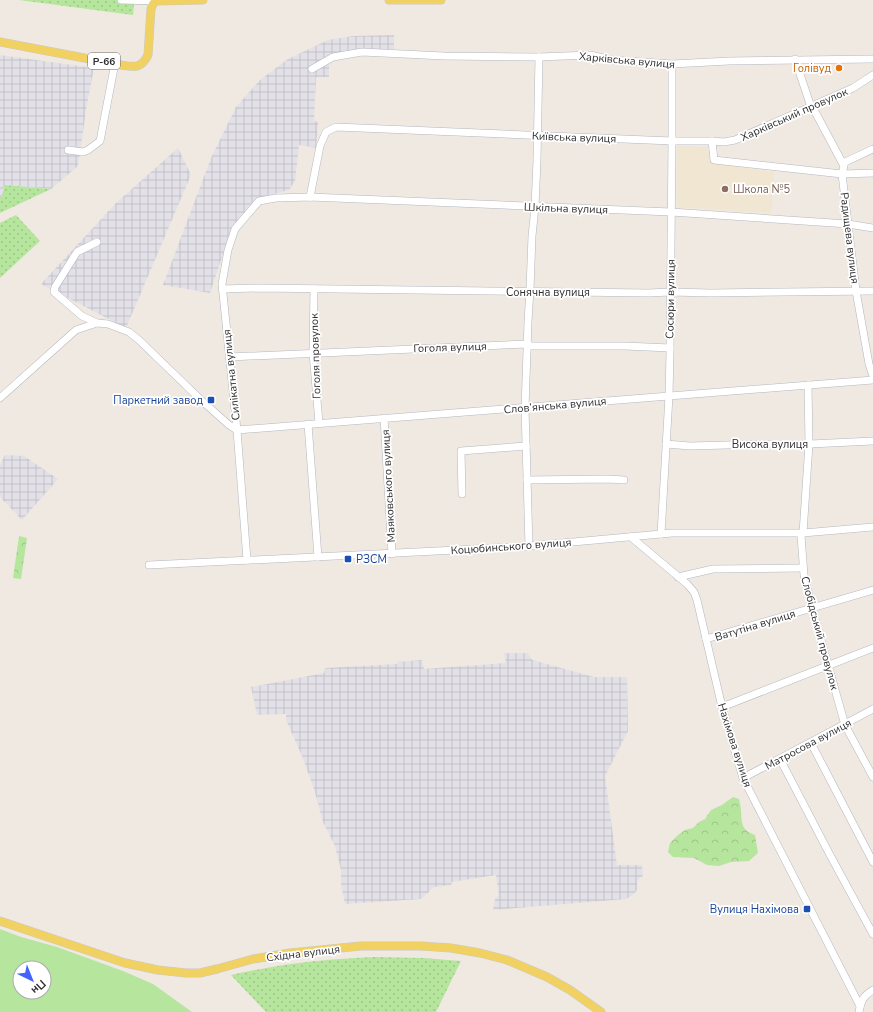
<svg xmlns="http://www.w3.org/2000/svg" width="873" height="1012" font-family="'Nunito Sans',sans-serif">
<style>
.industrial{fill:url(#industrial-grid)}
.education{fill:#f0e6d1}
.grass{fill:url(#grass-dots)}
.forest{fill:url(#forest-crowns)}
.garden{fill:#b6e59e;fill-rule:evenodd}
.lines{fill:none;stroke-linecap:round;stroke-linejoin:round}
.minor-casing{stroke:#b4b7c1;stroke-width:8}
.major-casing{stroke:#c9c9c9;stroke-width:9}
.minor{stroke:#fff;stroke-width:7}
.major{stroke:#f2d163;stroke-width:8}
.food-dot{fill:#e8710a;stroke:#fff;stroke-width:1.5}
.education-dot{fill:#8d6e63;stroke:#fff;stroke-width:1.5}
.transit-dot{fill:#1a4fb4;stroke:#fff;stroke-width:1.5}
.labels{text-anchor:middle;stroke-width:3.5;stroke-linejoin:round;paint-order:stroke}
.shield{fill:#fff;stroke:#6d6d6d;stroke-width:1}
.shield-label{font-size:10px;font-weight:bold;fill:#2e2e2e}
.street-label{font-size:11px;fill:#2e2e2e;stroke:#fff}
.food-label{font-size:11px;fill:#c56008;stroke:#fff;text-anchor:end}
.education-label{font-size:11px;fill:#785e54;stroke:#fff;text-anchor:start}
.transit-label{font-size:11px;fill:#164399;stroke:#fff;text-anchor:end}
</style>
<defs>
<pattern id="industrial-grid" width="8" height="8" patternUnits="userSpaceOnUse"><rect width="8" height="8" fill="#e3e1e8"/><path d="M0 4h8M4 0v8" fill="none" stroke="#c3c1c7"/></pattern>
<pattern id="grass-dots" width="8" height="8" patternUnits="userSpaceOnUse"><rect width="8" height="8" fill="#b6e59e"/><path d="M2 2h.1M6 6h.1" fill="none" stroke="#9dc588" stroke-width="1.8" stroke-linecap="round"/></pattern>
<pattern id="forest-crowns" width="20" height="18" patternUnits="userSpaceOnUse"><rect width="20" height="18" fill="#b6e59e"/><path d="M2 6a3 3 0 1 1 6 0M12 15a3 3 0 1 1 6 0" fill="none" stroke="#9dc588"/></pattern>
</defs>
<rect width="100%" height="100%" fill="#efe9e1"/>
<!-- industrial -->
<g class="industrial">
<polygon points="394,35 394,49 334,53 329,66 329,77 316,77 314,121 318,122 316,148 299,145 295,181 289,190 258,198 232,227 210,293 163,285 211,158 236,107 260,80 288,59 328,40 353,36"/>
<polygon points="0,55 94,68 85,115 85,118 78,166 51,189 4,185 2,197 0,197"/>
<polygon points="178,148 191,175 126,328 41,284 116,203"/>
<polygon points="5,455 24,456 58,479 22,520 0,497 0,465"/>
<polygon points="504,653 528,653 532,660 594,677 627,677 628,731 605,776 617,865 642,865 643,876 638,879 637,883 637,890 634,894 626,899 493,910 495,899 499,895 496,875 452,882 451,885 434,887 421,899 345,904 341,884 341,870 335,846 323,822 314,789 302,756 286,720 286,714 257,715 251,687 324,673 325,668 397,664 397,662 422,660 424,669 506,663"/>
</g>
<!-- education -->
<polygon class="education" points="677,146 707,147 711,163 774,172 771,213 677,207"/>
<!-- grass -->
<g class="grass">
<polygon points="19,0 147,0 147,5 134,4 133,15"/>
<polygon points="4,185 51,189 0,213 0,197 2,197"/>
<polygon points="16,215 40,241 0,278 0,223"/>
<path d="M375,957L423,958L461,961L436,1012H266L231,975C279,964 326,959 375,957Z"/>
</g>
<!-- forest -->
<g class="forest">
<polygon points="19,536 27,538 21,579 13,578"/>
<path d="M733,797L739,799C740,803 741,808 741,812C742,825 742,830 755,835L758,853L749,861L731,862L719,866L707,865L694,858L673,857L668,852L670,843L678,835L685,830L693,828L699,822L705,819L711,810L722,805Z"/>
</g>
<!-- garden -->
<path class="garden" d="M0,929L21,937L57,947L123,971L153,984L192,1012H0ZM20,968H44V992H20Z"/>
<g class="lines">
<!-- minor casing -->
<g class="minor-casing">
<g id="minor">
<polyline points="121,0 156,1"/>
<polyline points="795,59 810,104 812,106 844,166 842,174 856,291 869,364 873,376"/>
<polyline points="312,69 333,57 362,52 444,56 539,57 590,55 612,60 672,64 729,61 873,59"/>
<polyline points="712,141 724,142 735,140 853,88 873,75"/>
<polyline points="68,150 83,152 88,150 100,141 115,63"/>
<polyline points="843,163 873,149"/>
<polyline points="310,197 320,146 326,132 336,127 672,141 712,141 714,160 842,174 873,173"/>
<polyline points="97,242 77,252 55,287 54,292 82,316 97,323 108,324 129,332 139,340 201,400 229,425 237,430"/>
<polyline points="222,289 259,288 649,293 670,292 711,293 873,291"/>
<polyline points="314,289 313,353 319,423"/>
<polyline points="229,357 527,344 531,346 625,346 670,348"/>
<polyline points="808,385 809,444 803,533 801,536 804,575 812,608 845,725 873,777"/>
<polyline points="0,398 76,330 97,323"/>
<polyline points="384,418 392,554"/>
<polyline points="308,424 318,557"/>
<polyline points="237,430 873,380"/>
<polyline points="666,444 690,446 765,444 810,444 873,441"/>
<polyline points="527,480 608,479 624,480"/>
<polyline points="462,494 461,451 526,446"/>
<polyline points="661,534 669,396 670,352 672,141 672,64"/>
<polyline points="631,537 687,584 694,592 697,600 722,707 743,778 860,1006"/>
<polyline points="529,546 525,408 528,322 530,289 532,236 535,207 537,160 539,57"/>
<polyline points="247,560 237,430 222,284 228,250 235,229 259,201 276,198 310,197 671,212 848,224 873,228"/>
<polyline points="149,565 457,550 529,546 672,533 803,533 861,528 873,527"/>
<polyline points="678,577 713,569 803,568"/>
<polyline points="706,639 873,590"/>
<polyline points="722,707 873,648"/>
<polyline points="811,743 873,862"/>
<polyline points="780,759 830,855 873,934"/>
<polyline points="743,778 873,709"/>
<path d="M859,1012C861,1001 863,996 873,990"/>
</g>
</g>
<!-- major casing -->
<g class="major-casing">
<g id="major">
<polyline points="389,0 441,0"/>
<path d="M0,42L121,65C134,67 141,69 148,55L151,9L153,4L156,1L203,0"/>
<polyline points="0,921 125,963 158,970 186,973 200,973 217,969 253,959 290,953 361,946 421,946 451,948 480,953 507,960 547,977 570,990 601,1012"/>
</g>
</g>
<!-- minor -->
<use href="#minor" class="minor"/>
<!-- major -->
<use href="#major" class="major"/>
</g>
<!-- markers -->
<circle class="food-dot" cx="839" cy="68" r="4"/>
<circle class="education-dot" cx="725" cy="189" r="4"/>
<g class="transit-dot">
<rect x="207" y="396" width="8" height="8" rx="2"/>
<rect x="344" y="555" width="8" height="8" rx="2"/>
<rect x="803" y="905" width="8" height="8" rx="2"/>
</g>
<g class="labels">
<!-- shield labels -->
<rect class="shield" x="88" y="53" width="32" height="16" rx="3"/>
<g class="shield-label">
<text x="104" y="65">Р-66</text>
</g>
<!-- street labels -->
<g class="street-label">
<text transform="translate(627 60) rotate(5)" y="4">Харківська вулиця</text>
<text transform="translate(794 114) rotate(-24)" y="4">Харківський провулок</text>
<text transform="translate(574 137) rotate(2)" y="4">Київська вулиця</text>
<text transform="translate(566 208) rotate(2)" y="4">Шкільна вулиця</text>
<text transform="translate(850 238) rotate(83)" y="4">Радищева вулиця</text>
<text x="548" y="296">Сонячна вулиця</text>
<text transform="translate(670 299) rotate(-89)" y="4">Сосюри вулиця</text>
<text transform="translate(450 347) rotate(-2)" y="4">Гоголя вулиця</text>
<text transform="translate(315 356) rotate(-92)" y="4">Гоголя провулок</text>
<text transform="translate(231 375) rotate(-96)" y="4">Силікатна вулиця</text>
<text transform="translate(555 405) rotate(-5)" y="4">Слов’янська вулиця</text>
<text x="770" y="448">Висока вулиця</text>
<text transform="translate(388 486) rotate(-93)" y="4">Маяковського вулиця</text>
<text transform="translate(511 546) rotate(-4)" y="4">Коцюбинського вулиця</text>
<text transform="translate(755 625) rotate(-17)" y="4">Ватутіна вулиця</text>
<text transform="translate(820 633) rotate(75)" y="4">Слобідський провулок</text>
<text transform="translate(808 744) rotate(-28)" y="4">Матросова вулиця</text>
<text transform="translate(735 745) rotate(72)" y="4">Нахімова вулиця</text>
<text transform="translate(303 953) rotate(-7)" y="4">Східна вулиця</text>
</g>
<!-- food labels -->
<g class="food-label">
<text x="831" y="72">Голівуд</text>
</g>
<!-- education labels -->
<g class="education-label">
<text x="733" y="193">Школа №5</text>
</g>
<!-- transit labels -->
<g class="transit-label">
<text x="203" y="404">Паркетний завод</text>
<text x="356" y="563" text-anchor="start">РЗСМ</text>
<text x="799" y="913">Вулиця Нахімова</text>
</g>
</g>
<!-- north arrow -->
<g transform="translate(32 980) rotate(137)"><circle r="19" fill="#ffffff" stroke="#ababab"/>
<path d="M0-3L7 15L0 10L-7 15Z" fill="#4264fb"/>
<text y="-6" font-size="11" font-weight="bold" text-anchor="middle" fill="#2e2e2e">Пн</text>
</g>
</svg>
